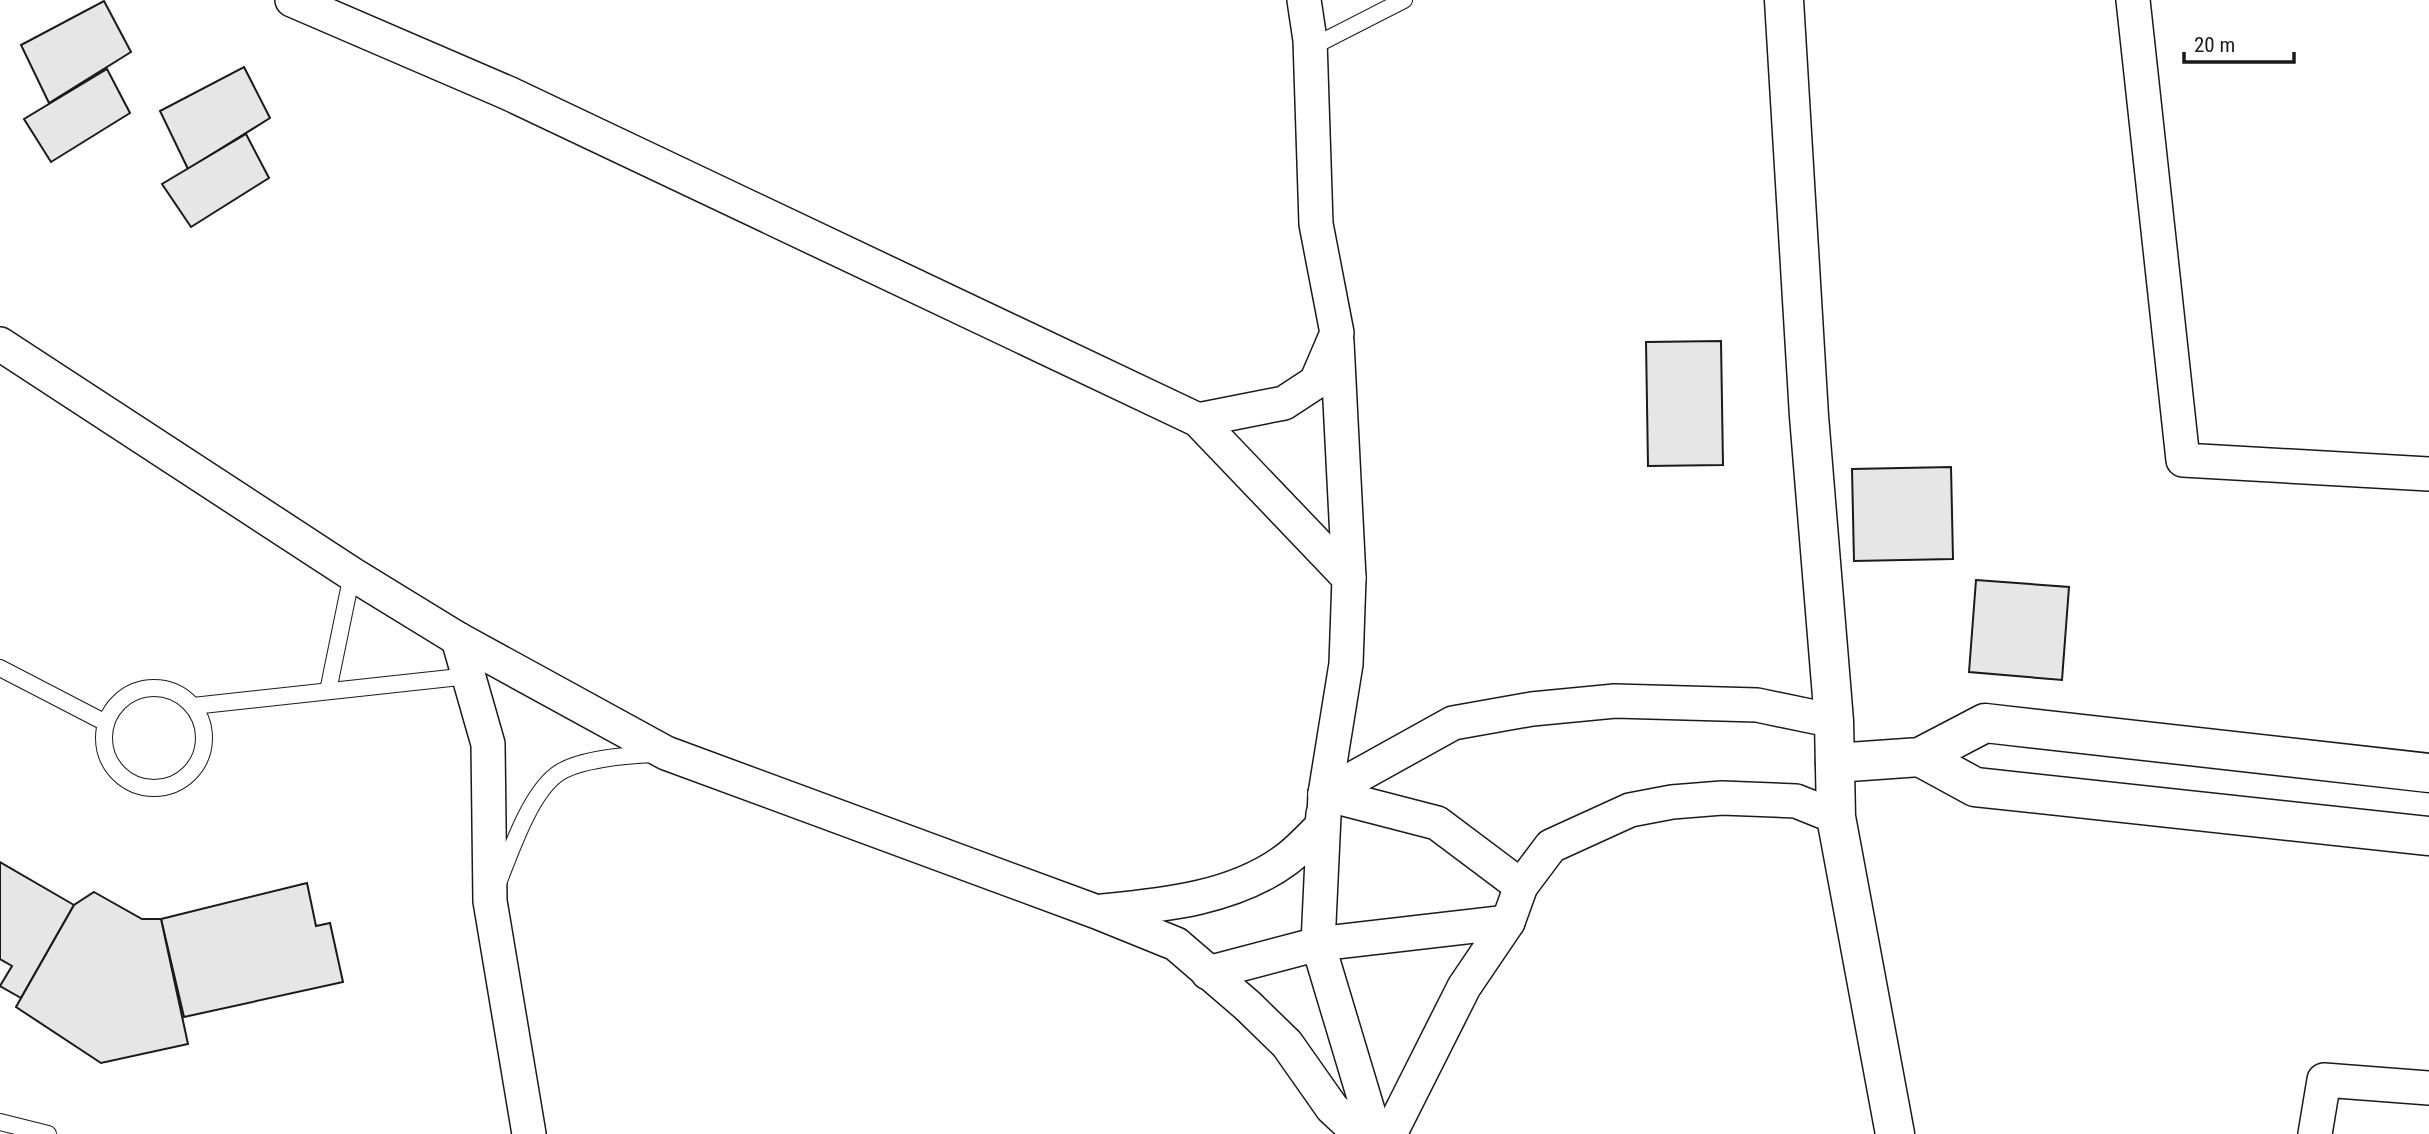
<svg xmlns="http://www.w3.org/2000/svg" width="2429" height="1134" font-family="'Roboto Condensed',sans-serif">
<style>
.building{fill:#e6e6e6;stroke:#1a1a1a;stroke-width:2}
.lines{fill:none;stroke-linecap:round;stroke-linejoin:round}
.service-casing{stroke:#1a1a1a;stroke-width:18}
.minor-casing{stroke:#1a1a1a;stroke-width:36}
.tertiary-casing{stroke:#1a1a1a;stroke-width:41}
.service{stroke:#fff;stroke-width:16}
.minor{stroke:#fff;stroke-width:33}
.tertiary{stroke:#fff;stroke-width:38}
</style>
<rect width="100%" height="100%" fill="#fff"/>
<!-- building -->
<g class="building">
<polygon points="104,1 131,52 49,103 21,45"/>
<polygon points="244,67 270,118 188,169 160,111"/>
<polygon points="107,69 130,113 51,162 24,119"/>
<polygon points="246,134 269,178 191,227 162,184"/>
<polygon points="1721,341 1723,465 1648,466 1646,342"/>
<polygon points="1951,467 1953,559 1854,561 1852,469"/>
<polygon points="1976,580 2069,587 2062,680 1969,672"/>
<polygon points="0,862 74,905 21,998 0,986 12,966 0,959"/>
<polygon points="307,883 316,926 330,923 343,982 184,1017 161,919"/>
<polygon points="94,892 142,919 161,919 188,1044 101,1063 16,1007 74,905"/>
</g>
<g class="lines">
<!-- service casing -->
<g class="service-casing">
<g id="service">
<polyline points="1310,48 1404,0"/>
<polyline points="0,668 106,723"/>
<circle cx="154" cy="738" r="50"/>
<polyline points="328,691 352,574"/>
<polyline points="193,706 469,676"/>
<path d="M498,883C511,851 529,796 556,775C576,759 630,755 655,754"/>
<polyline points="0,1122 48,1134"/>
</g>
</g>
<!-- minor casing -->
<g class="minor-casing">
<g id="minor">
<polyline points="292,0 508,93 1198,420 1349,578 1346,664 1325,794 1318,944 1375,1134"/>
<polyline points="2133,0 2183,460 2429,474"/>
<polyline points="1337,342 1349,578"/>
<polyline points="0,344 352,574 458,639 666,753 1097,912 1176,944 1248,1006 1287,1044 1332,1108 1360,1134"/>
<polyline points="1198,420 1284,403 1316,382 1337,333 1316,224 1310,40 1304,0"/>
<polyline points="458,639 488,744 490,901 529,1134"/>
<polyline points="1325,794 1453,723 1532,709 1615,701 1757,705 1834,721"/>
<polyline points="1325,794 1437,823 1521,886"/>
<path d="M1103,911C1165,905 1235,898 1287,859C1299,850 1311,837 1322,826L1323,814"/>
<polyline points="1208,973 1318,944 1508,922"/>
<polyline points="1390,1134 1464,987 1508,922 1521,886 1551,846 1630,810 1672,802 1722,798 1796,801 1836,817"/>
<polyline points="2315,1134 2324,1080 2429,1088"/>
</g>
</g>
<!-- tertiary casing -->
<g class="tertiary-casing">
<g id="tertiary">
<polyline points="1784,0 1809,416 1834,721 1836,817 1895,1134"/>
<polyline points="1920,757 1975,787 2429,836"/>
<polyline points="1835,763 1920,757 1985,723 2429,773"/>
</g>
</g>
<!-- service -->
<use href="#service" class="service"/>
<!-- minor -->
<use href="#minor" class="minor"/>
<!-- tertiary -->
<use href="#tertiary" class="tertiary"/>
</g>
<!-- scale -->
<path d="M2184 52v10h110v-10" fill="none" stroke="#1a1a1a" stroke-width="3.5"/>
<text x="2194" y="52" font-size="21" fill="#1a1a1a" stroke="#ffffff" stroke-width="5" paint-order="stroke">20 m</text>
</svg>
